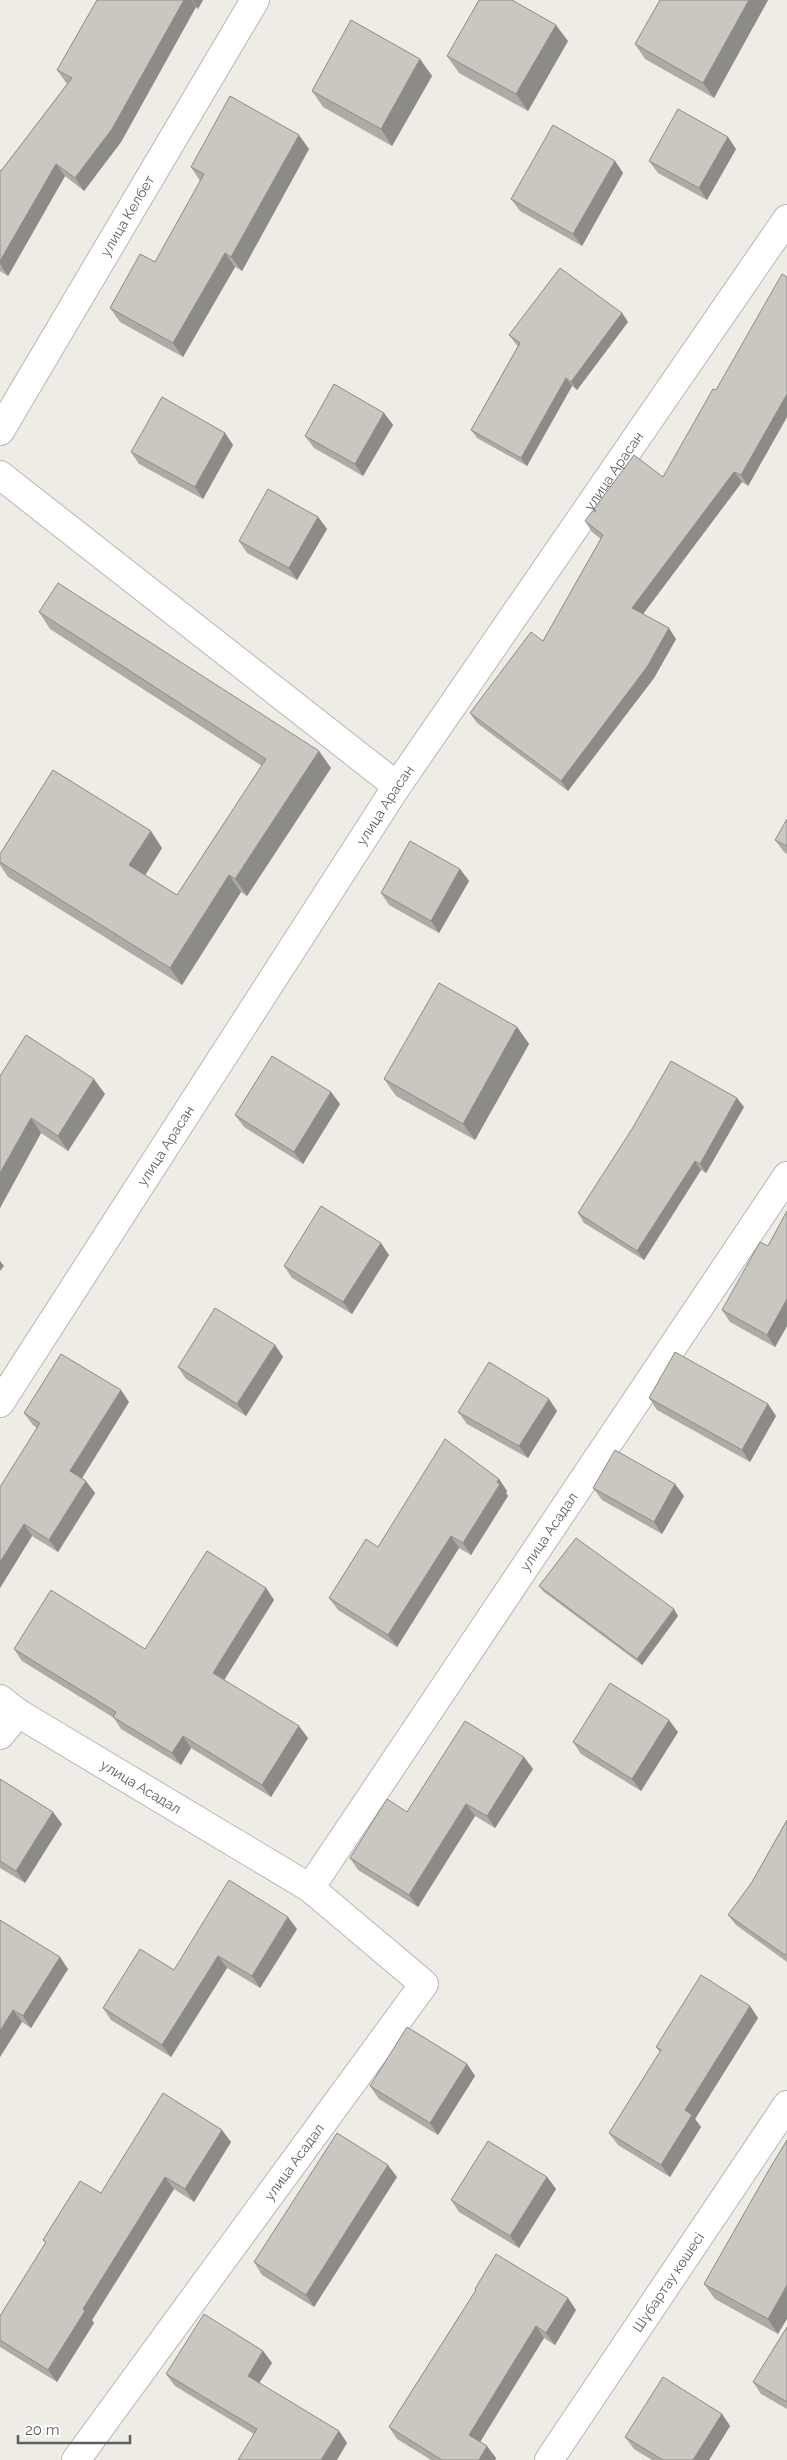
<svg xmlns="http://www.w3.org/2000/svg" width="787" height="2460" font-family="Raleway,sans-serif">
<style>
.lines{fill:none;stroke-linecap:round;stroke-linejoin:round}
.minor-casing{stroke:#b4b7bb;stroke-width:30}
.minor{stroke:#fff;stroke-width:28}
.wall{fill:#aeaba6}
.shaded-wall{fill:#8d8b87}
.building{fill:#cac7c1;stroke:#8d8b87}
.labels{text-anchor:middle;stroke-width:4.5;stroke-linejoin:round;paint-order:stroke}
.street-label{font-size:14px;fill:#5c6064;stroke:#fff}
</style>
<rect width="100%" height="100%" fill="#eeece4"/>
<g class="lines">
<!-- minor casing -->
<g class="minor-casing">
<g id="minor">
<path id="s1" d="M0,431L255,0"/>
<polyline points="0,475 397,786"/>
<path id="s2" d="M0,1403L397,786L787,219"/>
<path id="s3" d="M0,1699L18,1713L310,1888L424,1984L76,2460"/>
<polyline points="0,1735 18,1713"/>
<path id="s4" d="M310,1888L787,1176"/>
<path id="s5" d="M549,2460L787,2105"/>
</g>
</g>
<!-- minor -->
<use href="#minor" class="minor"/>
</g>
<!-- wall -->
<g class="wall">
<polygon points="97,0 203,0 198,9 196,7 121,142 84,191 65,176 8,276 0,271 0,170 1,171 67,84 57,70"/>
<polygon points="660,0 768,0 714,98 645,59 635,44"/>
<polygon points="568,41 528,111 459,73 447,56"/>
<polygon points="420,59 432,76 392,146 323,107 312,91"/>
<polygon points="309,149 242,271 235,267 183,357 120,322 110,308 155,262 200,181 191,167"/>
<polygon points="736,149 707,200 658,173 649,161"/>
<polygon points="615,161 623,173 582,246 520,211 511,199"/>
<polygon points="787,277 787,417 748,486 742,482 643,614 676,639 654,678 568,791 477,723 470,713 543,641 601,539 592,532 585,521 663,477"/>
<polygon points="622,313 628,322 577,390 572,386 527,466 477,438 471,430 518,346 515,343 509,335"/>
<polygon points="384,413 393,425 363,476 314,448 305,436"/>
<polygon points="225,433 233,445 203,499 139,464 131,452"/>
<polygon points="318,517 327,529 297,580 247,553 239,541"/>
<polygon points="39,612 331,768 247,896 241,892 182,985 8,877 0,865 0,854 162,848 145,875 177,895 262,766 50,629"/>
<polygon points="775,840 787,846 787,854 784,852"/>
<polygon points="460,869 469,881 439,933 389,905 381,893"/>
<polygon points="517,1027 529,1044 475,1140 396,1096 384,1079"/>
<polygon points="0,1076 105,1094 68,1151 41,1133 0,1208"/>
<polygon points="331,1092 340,1104 303,1164 244,1127 235,1115"/>
<polygon points="744,1107 706,1173 701,1170 644,1260 584,1223 578,1213"/>
<polygon points="787,1211 787,1326 775,1347 730,1322 722,1310 768,1246"/>
<polygon points="389,1255 352,1314 292,1278 284,1266"/>
<polygon points="275,1345 283,1357 246,1416 186,1379 178,1367"/>
<polygon points="649,1398 768,1404 776,1416 750,1462 657,1410"/>
<polygon points="129,1402 82,1478 95,1493 58,1552 32,1536 0,1588 37,1428 33,1425 24,1413"/>
<polygon points="557,1411 528,1458 467,1424 458,1412"/>
<polygon points="499,1479 507,1491 506,1493 508,1496 471,1555 459,1548 397,1647 338,1610 329,1598"/>
<polygon points="675,1484 684,1496 662,1534 602,1500 593,1488"/>
<polygon points="539,1586 678,1616 642,1665 544,1592"/>
<polygon points="266,1588 274,1600 224,1680 308,1738 271,1797 191,1748 181,1765 121,1729 114,1718 22,1661 14,1649 145,1649"/>
<polygon points="678,1732 641,1791 581,1754 573,1742"/>
<polygon points="524,1757 533,1769 495,1828 475,1816 418,1907 358,1870 350,1858 407,1812"/>
<polygon points="0,1779 62,1824 25,1883 0,1868"/>
<polygon points="787,1820 787,1962 736,1925 728,1915 752,1882"/>
<polygon points="0,1920 68,1969 31,2028 22,2022 0,2057"/>
<polygon points="297,1929 260,1988 227,1968 171,2057 111,2020 103,2008 174,1970"/>
<polygon points="750,2006 758,2018 695,2119 701,2127 670,2177 618,2145 609,2133 660,2052 656,2047"/>
<polygon points="467,2064 475,2076 438,2135 379,2099 370,2086"/>
<polygon points="787,2140 778,2334 715,2299 704,2284"/>
<polygon points="231,2142 194,2202 174,2189 92,2320 94,2323 57,2382 0,2347 0,2316 46,2243 43,2240 101,2193"/>
<polygon points="397,2177 314,2307 262,2275 254,2262"/>
<polygon points="547,2177 556,2189 519,2248 459,2212 451,2200"/>
<polygon points="475,2289 576,2310 555,2345 544,2338 480,2442 496,2458 495,2460 431,2460 397,2439 389,2427 476,2290"/>
<polygon points="787,2327 787,2409 761,2394 753,2382"/>
<polygon points="263,2351 272,2363 259,2383 339,2431 347,2443 254,2434 175,2386 166,2374"/>
<polygon points="722,2414 730,2426 709,2460 652,2460 634,2449 625,2437"/>
</g>
<!-- shaded-wall -->
<g class="shaded-wall">
<polygon points="184,0 191,0 196,7 121,142 84,191 75,178"/>
<polygon points="192,0 203,0 198,9"/>
<polygon points="749,0 768,0 714,98 703,83"/>
<polygon points="556,25 568,41 528,111 516,94"/>
<polygon points="420,59 432,76 392,146 381,129"/>
<polygon points="299,135 309,149 242,271 231,257"/>
<polygon points="728,137 736,149 707,200 699,188"/>
<polygon points="615,161 623,173 582,246 573,234"/>
<polygon points="56,164 65,176 8,276 0,264 0,261"/>
<polygon points="225,253 235,267 183,357 173,343"/>
<polygon points="622,313 628,322 577,390 571,382"/>
<polygon points="566,378 572,386 527,466 521,458"/>
<polygon points="787,394 787,417 748,486 741,475"/>
<polygon points="384,413 393,425 363,476 355,464"/>
<polygon points="225,433 233,445 203,499 195,487"/>
<polygon points="734,472 742,482 640,618 632,608"/>
<polygon points="318,517 327,529 297,580 289,568"/>
<polygon points="669,628 676,639 654,678 568,791 561,781"/>
<polygon points="319,751 331,768 247,896 235,879"/>
<polygon points="151,831 162,848 141,882 129,865"/>
<polygon points="460,869 469,881 439,933 431,921"/>
<polygon points="229,875 241,892 182,985 170,968"/>
<polygon points="517,1027 529,1044 475,1140 463,1124"/>
<polygon points="94,1079 105,1094 68,1151 58,1136"/>
<polygon points="331,1092 340,1104 303,1164 294,1152"/>
<polygon points="737,1098 744,1107 706,1173 700,1164"/>
<polygon points="31,1118 41,1133 0,1208 0,1173"/>
<polygon points="695,1161 701,1170 644,1260 637,1251"/>
<polygon points="381,1243 389,1255 352,1314 343,1302"/>
<polygon points="0,1261 4,1266 0,1271"/>
<polygon points="787,1299 787,1326 775,1347 767,1335"/>
<polygon points="275,1345 283,1357 246,1416 237,1404"/>
<polygon points="121,1390 129,1402 79,1483 70,1471"/>
<polygon points="549,1399 557,1411 528,1458 519,1446"/>
<polygon points="768,1404 776,1416 750,1462 742,1450"/>
<polygon points="499,1479 507,1491 506,1493 508,1496 471,1555 463,1543"/>
<polygon points="86,1481 95,1493 58,1552 49,1540"/>
<polygon points="675,1484 684,1496 662,1534 654,1522"/>
<polygon points="24,1524 32,1536 0,1588 0,1562"/>
<polygon points="451,1536 459,1548 397,1647 388,1635"/>
<polygon points="266,1588 274,1600 221,1685 213,1673"/>
<polygon points="674,1609 678,1616 642,1665 637,1659"/>
<polygon points="669,1720 678,1732 641,1791 632,1779"/>
<polygon points="299,1726 308,1738 271,1797 262,1785"/>
<polygon points="183,1736 191,1748 181,1765 172,1753"/>
<polygon points="524,1757 533,1769 495,1828 487,1816"/>
<polygon points="466,1804 475,1816 418,1907 409,1895"/>
<polygon points="53,1812 62,1824 25,1883 16,1871"/>
<polygon points="288,1917 297,1929 260,1988 252,1976"/>
<polygon points="218,1956 227,1968 171,2057 162,2045"/>
<polygon points="60,1957 68,1969 31,2028 23,2016"/>
<polygon points="750,2006 758,2018 695,2119 701,2127 670,2177 661,2165 685,2110"/>
<polygon points="13,2010 22,2022 0,2057 0,2031"/>
<polygon points="467,2064 475,2076 438,2135 430,2123"/>
<polygon points="222,2130 231,2142 194,2202 185,2189"/>
<polygon points="388,2165 397,2177 314,2307 306,2295"/>
<polygon points="165,2177 174,2189 92,2320 94,2323 57,2382 48,2370 83,2309"/>
<polygon points="547,2177 556,2189 519,2248 510,2236"/>
<polygon points="787,2285 787,2319 778,2334 768,2319"/>
<polygon points="568,2298 576,2310 555,2345 546,2333"/>
<polygon points="536,2326 544,2338 477,2447 469,2435"/>
<polygon points="263,2351 272,2363 256,2388 248,2376"/>
<polygon points="722,2414 730,2426 709,2460 693,2460"/>
<polygon points="339,2431 347,2443 337,2460 321,2460"/>
<polygon points="487,2446 496,2458 495,2460 479,2460"/>
</g>
<!-- building -->
<g class="building">
<polygon points="97,0 184,0 112,129 75,178 56,164 0,261 0,170 1,171 72,78 57,70"/>
<polygon points="479,0 512,0 556,25 516,94 447,56"/>
<polygon points="660,0 749,0 703,83 635,44"/>
<polygon points="351,20 420,59 381,129 312,91"/>
<polygon points="230,96 299,135 231,257 225,253 173,343 110,308 140,254 155,262 204,174 191,167"/>
<polygon points="678,109 728,137 699,188 649,161"/>
<polygon points="553,125 615,161 573,234 511,199"/>
<polygon points="560,268 622,313 571,382 566,378 521,458 471,430 520,343 509,335"/>
<polygon points="782,274 787,277 787,394 741,475 734,472 632,608 669,628 647,667 561,781 470,713 531,632 543,641 603,535 585,521 634,455 663,477 713,389 716,390"/>
<polygon points="334,384 384,413 355,464 305,436"/>
<polygon points="162,397 225,433 195,487 131,452"/>
<polygon points="268,489 318,517 289,568 239,541"/>
<polygon points="58,583 319,751 235,879 229,875 170,968 0,862 0,854 53,770 151,831 129,865 177,895 266,759 39,612"/>
<polygon points="787,819 787,846 775,840"/>
<polygon points="410,841 460,869 431,921 381,893"/>
<polygon points="439,983 517,1027 463,1124 384,1079"/>
<polygon points="26,1035 94,1079 58,1136 31,1118 0,1173 0,1076"/>
<polygon points="272,1056 331,1092 294,1152 235,1115"/>
<polygon points="671,1061 737,1098 700,1164 695,1161 637,1251 578,1213 632,1129"/>
<polygon points="321,1206 381,1243 343,1302 284,1266"/>
<polygon points="787,1211 787,1299 767,1335 722,1310 760,1242 768,1246"/>
<polygon points="215,1308 275,1345 237,1404 178,1367"/>
<polygon points="675,1352 768,1404 742,1450 649,1398"/>
<polygon points="61,1354 121,1390 70,1471 86,1481 49,1540 24,1524 0,1562 0,1487 40,1423 24,1413"/>
<polygon points="489,1362 549,1399 519,1446 458,1412"/>
<polygon points="445,1439 499,1479 497,1482 500,1484 463,1543 451,1536 388,1635 329,1598 366,1539 378,1547"/>
<polygon points="615,1450 675,1484 654,1522 593,1488"/>
<polygon points="576,1538 674,1609 637,1659 539,1586"/>
<polygon points="207,1551 266,1588 213,1673 299,1726 262,1785 183,1736 172,1753 113,1717 116,1712 14,1649 51,1590 145,1649"/>
<polygon points="610,1683 669,1720 632,1779 573,1742"/>
<polygon points="465,1721 524,1757 487,1816 466,1804 409,1895 350,1858 387,1799 407,1812"/>
<polygon points="0,1779 53,1812 16,1871 0,1861"/>
<polygon points="787,1820 787,1953 785,1955 728,1915 752,1882"/>
<polygon points="229,1880 288,1917 252,1976 218,1956 162,2045 103,2008 140,1949 174,1970"/>
<polygon points="0,1920 60,1957 23,2016 13,2010 0,2031"/>
<polygon points="701,1975 750,2006 685,2110 692,2115 661,2165 609,2133 661,2050 656,2047"/>
<polygon points="407,2027 467,2064 430,2123 370,2086"/>
<polygon points="163,2093 222,2130 185,2189 165,2177 83,2309 85,2311 48,2370 0,2340 0,2316 46,2242 43,2240 80,2181 101,2193"/>
<polygon points="337,2133 388,2165 306,2295 254,2262"/>
<polygon points="787,2140 787,2285 768,2319 704,2284 770,2168"/>
<polygon points="488,2141 547,2177 510,2236 451,2200"/>
<polygon points="496,2254 568,2298 546,2333 536,2326 469,2435 487,2446 479,2460 442,2460 389,2427 476,2290 475,2289"/>
<polygon points="204,2314 263,2351 248,2376 339,2431 321,2460 238,2460 257,2429 166,2374"/>
<polygon points="787,2327 787,2402 753,2382"/>
<polygon points="663,2377 722,2414 693,2460 663,2460 625,2437"/>
</g>
<g class="labels">
<!-- street labels -->
<g class="street-label">
<text dy="5" stroke="none"><textPath href="#s1" startOffset="250">улица Келбет</textPath></text>
<text dy="5" stroke="none"><textPath href="#s2" startOffset="1116">улица Арасан</textPath></text>
<text dy="5" stroke="none"><textPath href="#s2" startOffset="711">улица Арасан</textPath></text>
<text dy="5" stroke="none"><textPath href="#s2" startOffset="306">улица Арасан</textPath></text>
<text dy="5" stroke="none"><textPath href="#s4" startOffset="429">улица Асадал</textPath></text>
<text dy="5" stroke="none"><textPath href="#s3" startOffset="166">улица Асадал</textPath></text>
<text transform="translate(294 2162) rotate(-54)" y="5">улица Асадал</text>
<text dy="5" stroke="none"><textPath href="#s5" startOffset="214">Шұбартау көшесі</textPath></text>
</g>
</g>
<!-- scale -->
<path d="M18 2435v8h112v-8" fill="none" stroke="#5c6064" stroke-width="2.5"/>
<text x="25" y="2435" font-size="15" fill="#5c6064" stroke="#ffffff" stroke-width="4" paint-order="stroke">20 m</text>
</svg>
